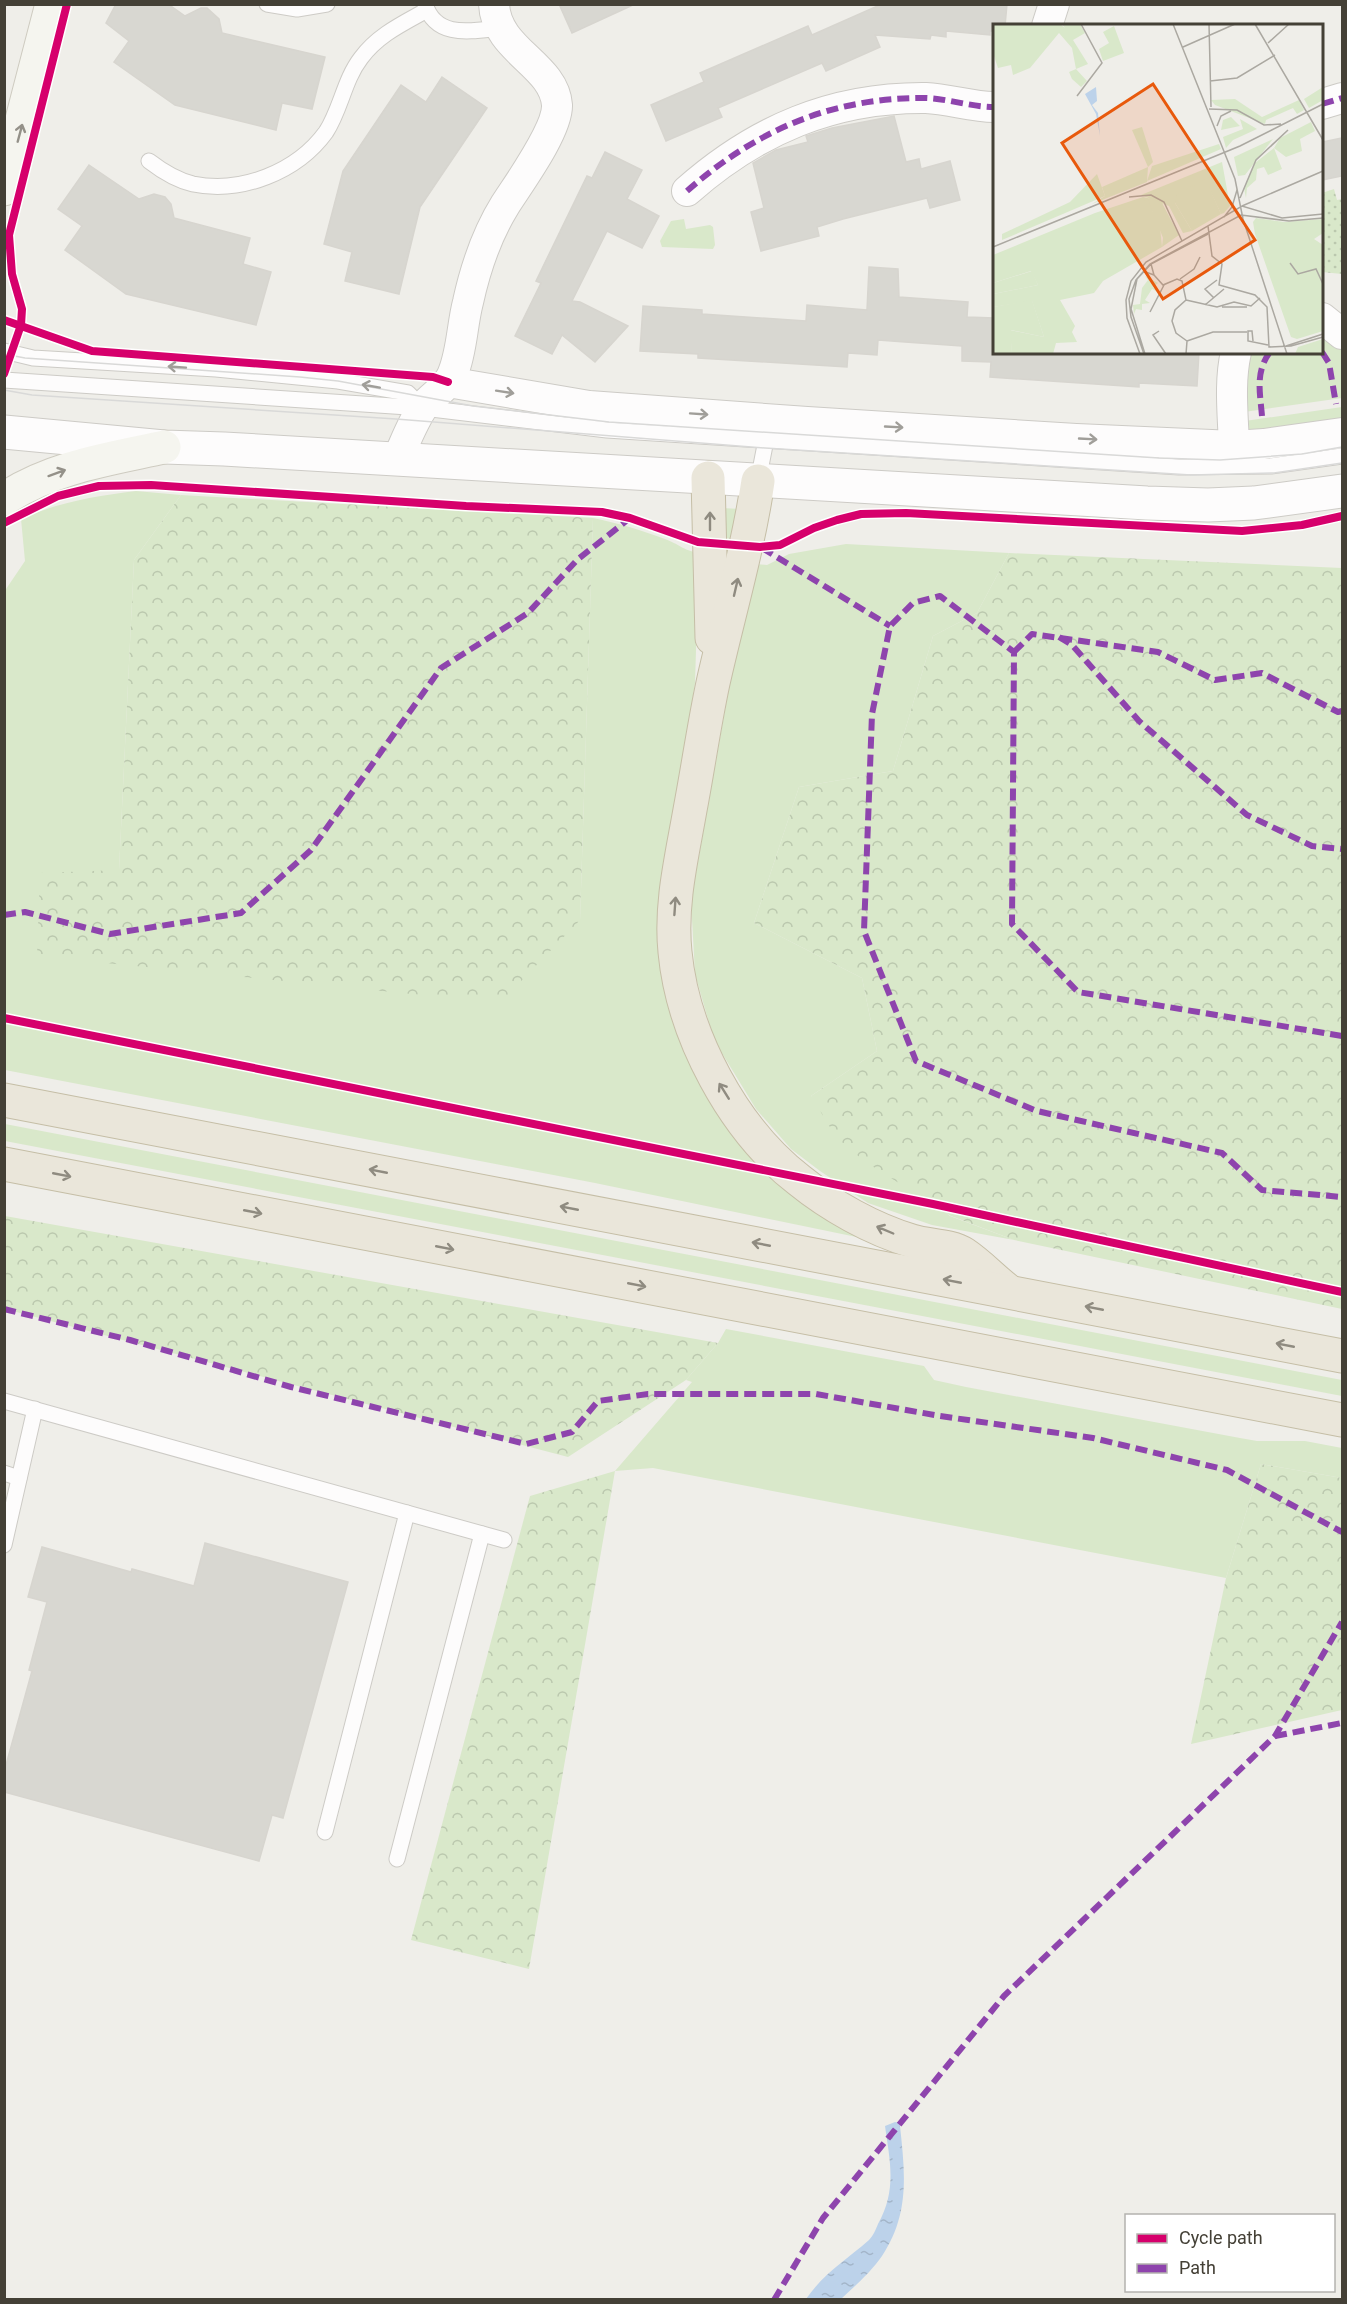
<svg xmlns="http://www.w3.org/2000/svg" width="1347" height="2304" font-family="Roboto,sans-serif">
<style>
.green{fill:#d9e8ca}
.forest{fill:url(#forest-crowns)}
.garden{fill:url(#garden-dots)}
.water{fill:url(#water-ripples)}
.building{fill:#d8d7d1;stroke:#d7d5cf;stroke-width:1.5}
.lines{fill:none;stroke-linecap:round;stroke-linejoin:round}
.service-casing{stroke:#cdcbc6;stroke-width:17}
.minor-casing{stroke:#cdcbc6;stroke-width:32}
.tertiary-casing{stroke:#cdcbc6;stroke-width:35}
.secondary-casing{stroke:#cecbc0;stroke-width:35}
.motorway-casing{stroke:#c5bea6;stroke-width:35}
.service{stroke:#fdfcfc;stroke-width:15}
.minor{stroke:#fdfcfc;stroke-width:30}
.tertiary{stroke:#fdfcfc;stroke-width:33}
.secondary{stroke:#f5f5ef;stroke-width:33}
.motorway{stroke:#eae6da;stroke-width:33}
.tram{stroke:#d9d9d8;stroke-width:1.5}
.quiet{stroke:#8e44ad;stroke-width:6;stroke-dasharray:12 6;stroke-linecap:butt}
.cycleway-casing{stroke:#fff;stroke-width:11}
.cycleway{stroke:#d6006c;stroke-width:8}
.oneway{stroke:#949189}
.oneway2{stroke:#a09e99}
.oneway3{stroke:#8f8b80}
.inset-road{fill:none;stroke:#aba8a1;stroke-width:1.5}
.view{fill:#e8590c;fill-opacity:0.15;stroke:#e8590c;stroke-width:3}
.inset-edge{fill:none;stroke:#444036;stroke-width:3}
</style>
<defs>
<pattern id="forest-crowns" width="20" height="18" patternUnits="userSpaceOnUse" patternTransform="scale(1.5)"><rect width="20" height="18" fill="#d9e8ca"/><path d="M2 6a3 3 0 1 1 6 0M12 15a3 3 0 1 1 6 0" fill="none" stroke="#bbc8ae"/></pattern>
<pattern id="garden-dots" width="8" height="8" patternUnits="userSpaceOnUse" patternTransform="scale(1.5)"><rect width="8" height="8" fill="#d9e8ca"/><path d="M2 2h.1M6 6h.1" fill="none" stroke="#bbc8ae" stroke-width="1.8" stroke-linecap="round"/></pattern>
<pattern id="water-ripples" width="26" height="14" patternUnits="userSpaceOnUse" patternTransform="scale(1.5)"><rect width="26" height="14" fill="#bcd2ea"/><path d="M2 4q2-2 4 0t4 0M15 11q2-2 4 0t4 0" fill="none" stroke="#a3b5c9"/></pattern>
</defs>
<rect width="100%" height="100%" fill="#efeee9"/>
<!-- green -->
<g class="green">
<polygon points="684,219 686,229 710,225 713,227 715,245 713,249 662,247 660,241 671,221"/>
<polygon points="1322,326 1342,346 1342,398 1244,412 1244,353 1322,352"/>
<polygon points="1342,407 1342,425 1249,432 1245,421"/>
<path d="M136,491L181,495L134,560L119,870L580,920L593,518C618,523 641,530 665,539C679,544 682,550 699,553L695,683L684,752L676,1028L871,1240L595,1183L5,1070L4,592L25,561L21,519C59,502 96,496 136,491Z"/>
<polygon points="721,508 742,509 737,539 720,538"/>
<polygon points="846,544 1009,553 977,613 933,636 893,771 799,787 754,923 862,978 877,1051 811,1096 950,1216 1014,1240 932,1225 868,1203 820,1171 791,1149 756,1109 714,1040 695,974 691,901 729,688 755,564 767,565 789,554"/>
<polygon points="5,1124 1342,1380 1342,1396 5,1141"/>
<polygon points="726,1329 924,1366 934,1380 966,1387 1240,1438 1257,1441 1305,1441 1342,1448 1342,1478 1261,1464 1226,1578 653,1468 615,1471 692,1382 686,1380 718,1343"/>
</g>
<!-- forest -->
<g class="forest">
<polygon points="181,495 593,518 580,920 500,1003 37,956 40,873 119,870 134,560"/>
<polygon points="1009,553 1342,568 1342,1309 1014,1240 951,1216 864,1161 836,1137 811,1096 877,1051 862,978 754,923 799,787 893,771 933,636 977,613"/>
<polygon points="4,1216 5,1216 718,1343 686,1380 568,1457 5,1309"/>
<polygon points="1261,1464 1342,1478 1342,1710 1191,1744 1226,1578"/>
<polygon points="615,1471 529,1969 411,1940 530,1496"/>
</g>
<!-- garden -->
<polygon class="garden" points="1334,189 1337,200 1342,199 1342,274 1322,272 1322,193"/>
<!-- water -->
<path class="water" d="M895,2122L900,2123V2126C905,2173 910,2214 882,2256C871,2272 855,2286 841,2299H806C825,2272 845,2261 869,2240C873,2236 876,2229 878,2224C897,2190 890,2162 885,2126Z"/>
<!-- building -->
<g class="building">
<polygon points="116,4 168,4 185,16 201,8 207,8 219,19 222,33 325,57 312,109 282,103 276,130 175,105 114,62 129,41 106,23"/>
<polygon points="559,4 635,4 572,33"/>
<polygon points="882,4 1007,4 1005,26 994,26 994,31 990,31 990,35 946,31 946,37 931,35 930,39 875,35 880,47 826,71 822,63 718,108 722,117 666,141 651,105 704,82 700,73 808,26 812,35"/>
<polygon points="442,77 487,108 420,207 399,294 345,281 352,252 324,244 343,171 401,85 426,102"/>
<polygon points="894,116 906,162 919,159 921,169 950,161 960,200 930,208 927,198 843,219 817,227 819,236 761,251 751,212 764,208 753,163 776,150 808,142 806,136 832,128"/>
<polygon points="1342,138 1342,176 1322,180 1322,142"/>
<polygon points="605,152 642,170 627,199 659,216 642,248 607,231 572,301 580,302 628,326 595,362 562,335 552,354 515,336 541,283 536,281 587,176 592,178"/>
<polygon points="89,165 139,199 154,194 165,197 171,204 174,218 250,238 243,264 271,272 256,325 126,294 65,250 82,226 58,209"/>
<polygon points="869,267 898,269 899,297 968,302 967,317 994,318 994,352 1199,352 1197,386 1139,383 1139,387 990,377 991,362 962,361 962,346 905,342 878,340 877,355 848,353 847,367 698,358 698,354 640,351 643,306 702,310 702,314 806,321 807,305 867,310"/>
<polygon points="205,1543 348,1582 283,1818 272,1815 259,1861 4,1792 4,1772 32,1671 29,1670 47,1602 28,1597 42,1547 131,1572 132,1569 194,1586"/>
</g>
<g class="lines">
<!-- service casing -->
<g class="service-casing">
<g id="service">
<polyline points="267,4 297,9 327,4"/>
<path d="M425,4C436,39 471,31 500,28"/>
<path d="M149,161C162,171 176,180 193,184C241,194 297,172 326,132C341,109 344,80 361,58C378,35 402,24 427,10"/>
<polyline points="4,351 33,358 216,369 338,381 408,393 423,408"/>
<polyline points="4,380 423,408 607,430 1179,467 1271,466 1342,456"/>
<polyline points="758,481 766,440"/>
<polyline points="4,1401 504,1540"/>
<polyline points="4,1473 19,1478"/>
<polyline points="4,1545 35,1409"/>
<polyline points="325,1832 407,1513"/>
<polyline points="397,1859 482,1534"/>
</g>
</g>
<!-- minor casing -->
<g class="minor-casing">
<g id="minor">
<polyline points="1047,26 1054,4"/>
<polyline points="1322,104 1342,98"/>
<path d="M687,191C756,130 833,97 926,98C949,99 972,107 994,107"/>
<polyline points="1322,318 1342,334"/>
<polyline points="448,382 589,406 807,422 1076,439 1234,446 1264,444 1342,433"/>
<path d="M1234,446C1233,415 1229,383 1236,352"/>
<path d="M397,460C405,443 412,423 423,407C432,395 448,388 453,373C462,351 462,325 468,302C475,270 487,234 505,205C519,183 558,130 557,105C554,64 496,51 494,4"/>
</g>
</g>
<!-- tertiary casing -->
<g class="tertiary-casing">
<polyline id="tertiary" points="4,432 164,447 224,449 1147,503 1208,505 1254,503 1342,491"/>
</g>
<!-- secondary casing -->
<g class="secondary-casing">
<g id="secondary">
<polyline points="4,189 52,4"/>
<path d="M4,499C52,467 109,459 164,447"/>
</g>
</g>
<!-- motorway casing -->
<g class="motorway-casing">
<g id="motorway">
<polyline points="708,478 712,638"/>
<path d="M758,481C748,549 728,616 713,683C704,725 698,768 690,810C682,856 670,904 675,952C683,1035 733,1129 799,1180C831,1206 872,1229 912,1241C928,1246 950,1245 964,1254C979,1264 992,1278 1006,1289"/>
<polyline points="4,1100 1342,1356"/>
<polyline points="4,1164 1342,1420"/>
</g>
</g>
<!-- service -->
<use href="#service" class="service"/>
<!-- minor -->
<use href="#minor" class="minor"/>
<!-- tertiary -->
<use href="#tertiary" class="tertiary"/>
<!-- secondary -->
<use href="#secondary" class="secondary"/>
<!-- motorway -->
<use href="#motorway" class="motorway"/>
<!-- tram -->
<g class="tram">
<polyline points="4,354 25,358 300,377 338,381 473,406 609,422 1159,458 1220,460 1302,454 1342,447"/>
<polyline points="4,390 32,395 396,419 765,448 1191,475 1274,473 1342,463"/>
</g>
<!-- quiet -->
<g class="quiet">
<polyline points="1322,104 1342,98"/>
<path d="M687,191C756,130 833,97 926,98C949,99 972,107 994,107"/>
<polyline points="1322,352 1329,363 1336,404"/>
<path d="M1262,416C1260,392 1255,372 1270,352"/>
<polyline points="762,548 890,626"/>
<polyline points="1059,637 1072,645 1139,721 1247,815 1312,846 1342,849"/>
<polyline points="1014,652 1032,634 1158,652 1215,680 1262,673 1338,712 1342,711"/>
<polyline points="4,915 25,912 110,934 241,913 311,850 441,668 528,613 577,560 630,518"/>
<polyline points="1342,1036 1078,992 1012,924 1014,652 940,596 913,603 890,626 872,714 864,931 916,1061 1037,1111 1222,1153 1262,1190 1342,1197"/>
<polyline points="4,1309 130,1340 291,1387 526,1444 572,1432 598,1401 648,1394 816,1394 940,1416 1093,1438 1227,1470 1342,1532"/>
<polyline points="1275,1736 1342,1723"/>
<polyline points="774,2300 823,2218 1004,1996 1275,1736 1342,1622"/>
</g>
<!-- cycleway casing -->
<g class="cycleway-casing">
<g id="cycleway">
<polyline points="4,320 92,351 433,377 448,382"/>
<polyline points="4,374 21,325 22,309 12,274 9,235 67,4"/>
<polyline points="4,523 58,496 99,486 151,485 466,506 602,512 630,518 698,542 760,547 780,545 814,528 837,520 861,514 906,513 1242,531 1302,525 1342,516"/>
<polyline points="4,1018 933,1204 1342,1292"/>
</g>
</g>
<!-- cycleway -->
<use href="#cycleway" class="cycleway"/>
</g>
<!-- one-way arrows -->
<defs><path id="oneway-shaft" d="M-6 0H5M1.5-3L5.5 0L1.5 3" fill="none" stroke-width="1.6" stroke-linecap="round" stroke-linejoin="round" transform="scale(1.5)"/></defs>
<g class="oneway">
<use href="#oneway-shaft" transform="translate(20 133) rotate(-75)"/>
<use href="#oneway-shaft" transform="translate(57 473) rotate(-20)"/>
</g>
<g class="oneway2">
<use href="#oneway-shaft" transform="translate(177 367) rotate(-176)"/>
<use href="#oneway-shaft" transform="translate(371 386) rotate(-170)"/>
<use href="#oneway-shaft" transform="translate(505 392) rotate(9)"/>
<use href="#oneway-shaft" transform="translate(699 414) rotate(4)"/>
<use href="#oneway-shaft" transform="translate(894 427) rotate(3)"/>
<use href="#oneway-shaft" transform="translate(1088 439) rotate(3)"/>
</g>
<g class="oneway3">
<use href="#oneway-shaft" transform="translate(710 521) rotate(-90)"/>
<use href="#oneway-shaft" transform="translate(736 587) rotate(-77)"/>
<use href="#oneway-shaft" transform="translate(675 906) rotate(-86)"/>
<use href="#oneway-shaft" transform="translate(724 1091) rotate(-122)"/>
<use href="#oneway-shaft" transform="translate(378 1171) rotate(-169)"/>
<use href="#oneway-shaft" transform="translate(62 1175) rotate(11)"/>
<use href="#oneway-shaft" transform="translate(569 1208) rotate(-169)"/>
<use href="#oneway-shaft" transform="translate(253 1212) rotate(11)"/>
<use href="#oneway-shaft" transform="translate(885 1230) rotate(-157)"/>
<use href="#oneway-shaft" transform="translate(761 1244) rotate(-169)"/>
<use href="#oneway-shaft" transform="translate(445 1248) rotate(11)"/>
<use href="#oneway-shaft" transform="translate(952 1281) rotate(-169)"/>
<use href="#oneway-shaft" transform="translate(637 1285) rotate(11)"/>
<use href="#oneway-shaft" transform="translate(1094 1308) rotate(-169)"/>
<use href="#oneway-shaft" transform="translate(1285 1345) rotate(-169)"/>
</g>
<!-- overview -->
<g transform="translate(993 24)">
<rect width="330" height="330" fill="#efeee9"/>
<path d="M0,0H67L72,4L69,0H87L92,9L80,16L95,40L83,45L94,57L88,63L79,55L76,48L83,45L79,24L66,9L37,44L20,51L18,41L5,44L0,29ZM121,2L131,29L110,37L106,25L116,19L110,8ZM330,63V76L316,84L311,75ZM318,98L322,107L307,115L309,127L293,133L281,124L287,114ZM280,115L252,151L245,152L241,133ZM229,138L237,182L231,189L228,190L215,162L182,179L199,207L190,209L176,182L148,171ZM155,143L154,158L99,180L112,172L109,163ZM150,173L168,177L186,211L169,223L170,214L160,188L138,177ZM39,247L45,261L0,270V259Z" fill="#d9e8ca"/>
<path d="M242,75L269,93L306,76L311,86L304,90L300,84L273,96L272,100L222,81L218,76ZM247,95L264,105L240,116L233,124L230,113L250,105ZM149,103L160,138L155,143L139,106ZM226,120L228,125L154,157L159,142ZM281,124L289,145L275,151L271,143L264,145L263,156L254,164L253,174L251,164L262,139ZM104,150L112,172L9,216V210L77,178ZM217,153L221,159L216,163L228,190L199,207L182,179L184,170ZM155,176L160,188L170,187L173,198L167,203L169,223L110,257L101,269L67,276L82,302L79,308L84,318L63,319L60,330H19L17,306L51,313L39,277L0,283V270L45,261L38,247L0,259V231L102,189L138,177Z" fill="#d9e8ca"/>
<path d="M238,93L247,102L228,106L230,96ZM263,194L291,198L330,195V209L321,215L330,221V307L304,315L298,313L262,210L260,198ZM152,252L165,259L160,263L165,268L159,265L152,276L157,279L149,280V286L143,285L141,290L140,281L147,280L149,264L155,256ZM39,276L51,313L18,306L19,330H0V283ZM330,315V330H302L305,323Z" fill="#d9e8ca"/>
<path d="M103,63L104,77L99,81L105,89L107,112L103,90L92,70Z" fill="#bcd2ea"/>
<path class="inset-road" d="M180,0L242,155L250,195L294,330M216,0L218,83M262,0L330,116M275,19L296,0M190,23L242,0M217,57L244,54L282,31M84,72L109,39L88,0M216,85L244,86L271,101L288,100M224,102L228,92L238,87M136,173L158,171L171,178L189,217M247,174L263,136L295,106M249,182L330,147M231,193L239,183L244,166M215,202L219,232L229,240L226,261L262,271L274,283L276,323L298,322L330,313M0,223L247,122L330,80M297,239L305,250L323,245L330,260M150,247L161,251L158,240M161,251L170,261L184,255L189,257L193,276L182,286L179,297L183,309L194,317L193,330M187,255L201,245L207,233M221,274L212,265L224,256M193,276L224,283L241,278L258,282L267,274M212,281L231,265M229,283H254M157,288L171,261M166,307L160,311L173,330M194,317L220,308H254M260,317L259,307H255V317L275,321M293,322L330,310M147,330L134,294L133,276L138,257L153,238L249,182L289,194L330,190M151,330L138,293L136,275L143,256L157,240L248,191L296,197L330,194M152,330L138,285L144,255L158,240L215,210"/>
<path class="view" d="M160,60L262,216L170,275L69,119Z"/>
<rect width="330" height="330" class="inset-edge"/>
</g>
<!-- border -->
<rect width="1347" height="2304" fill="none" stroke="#444036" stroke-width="12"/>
<!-- legend -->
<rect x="1125" y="2214" width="210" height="78" fill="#ffffff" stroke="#b4b3af" stroke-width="1.5"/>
<rect x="1137" y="2234" width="30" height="9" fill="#d6006c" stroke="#b4b3af" stroke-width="1.5"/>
<text x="1179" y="2244" font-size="18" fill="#444036">Cycle path</text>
<rect x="1137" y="2264" width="30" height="9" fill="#8e44ad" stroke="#b4b3af" stroke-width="1.5"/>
<text x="1179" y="2274" font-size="18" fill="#444036">Path</text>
</svg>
